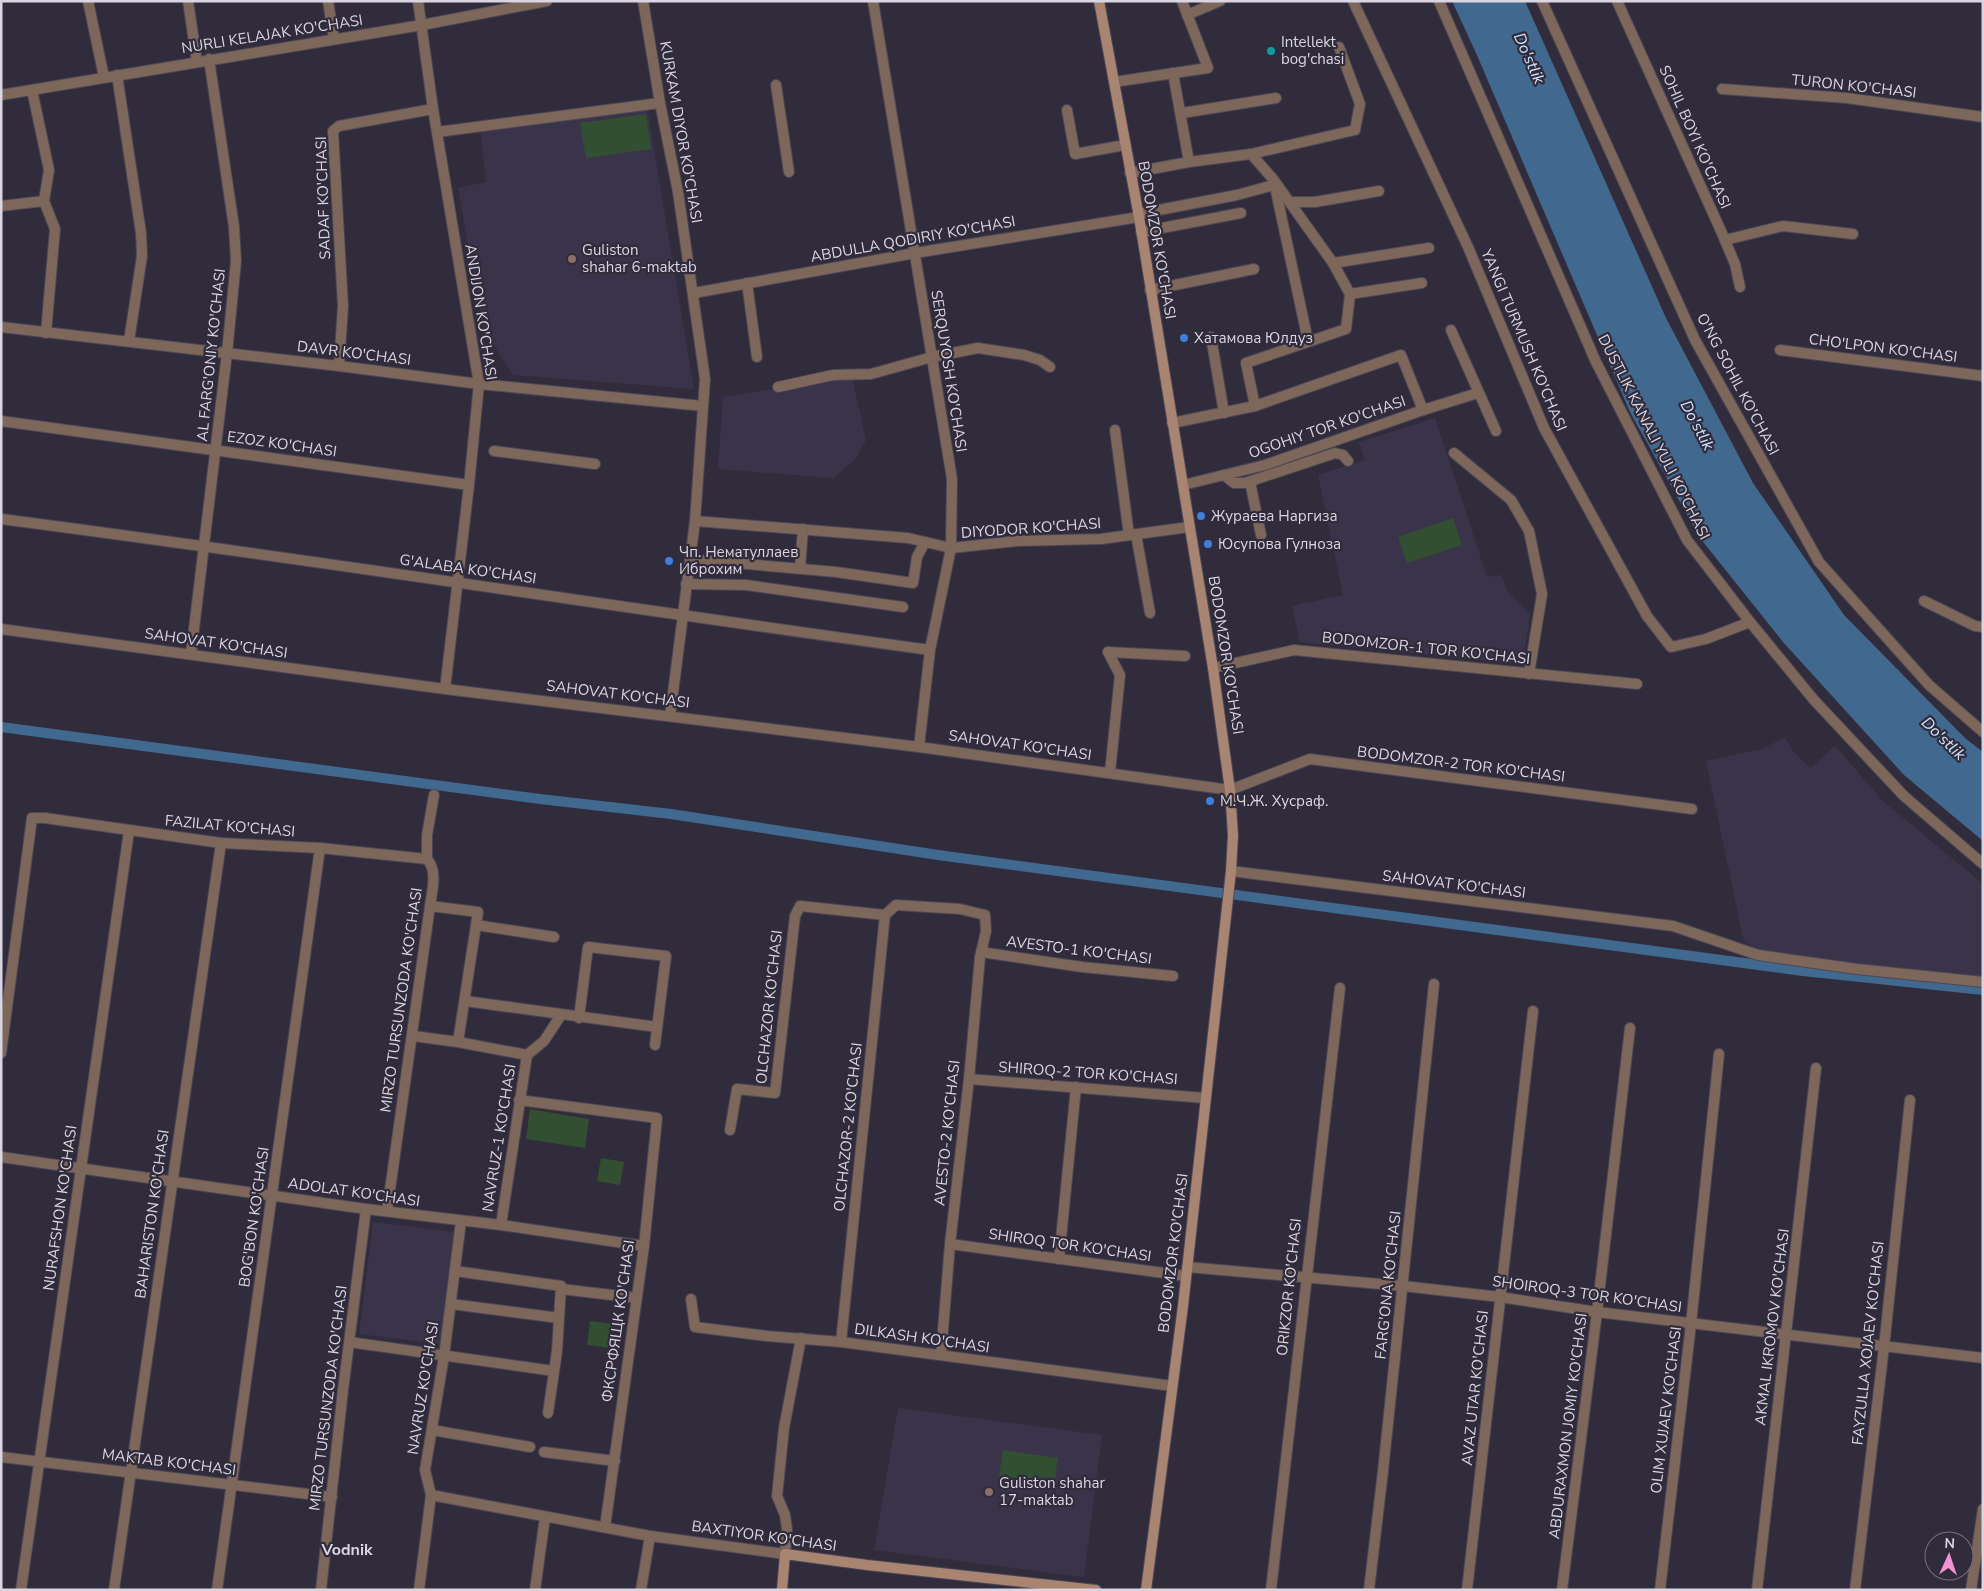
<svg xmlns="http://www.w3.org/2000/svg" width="1984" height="1591" font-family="'Nunito Sans',sans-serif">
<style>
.built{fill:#3a344a}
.green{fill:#324f32}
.water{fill:#41688f}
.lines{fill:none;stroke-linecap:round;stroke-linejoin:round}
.canal{stroke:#41688f;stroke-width:10}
.street-casing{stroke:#4c4756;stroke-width:12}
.secondary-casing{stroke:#4c4756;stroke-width:12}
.street{stroke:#7d665a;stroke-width:10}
.secondary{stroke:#a88471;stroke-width:10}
.culture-dot{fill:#0f9aa8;stroke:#312c3c;stroke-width:2}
.education-dot{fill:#8d6e63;stroke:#312c3c;stroke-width:2}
.shop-dot{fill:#3f7fe0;stroke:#312c3c;stroke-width:2}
.labels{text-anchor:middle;stroke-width:4.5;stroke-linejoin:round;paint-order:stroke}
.street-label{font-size:15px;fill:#d9d6e1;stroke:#312c3c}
.poi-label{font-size:15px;fill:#d9d6e1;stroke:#312c3c;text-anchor:start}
.water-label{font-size:16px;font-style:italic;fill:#cee5fe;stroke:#312c3c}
.neighbourhood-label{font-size:16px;font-weight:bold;fill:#d9d6e1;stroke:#312c3c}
</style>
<rect width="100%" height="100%" fill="#312c3c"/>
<!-- built -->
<g class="built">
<polygon points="647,107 694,389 513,375 483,329 458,188 486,182 480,127"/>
<polygon points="852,377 866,440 856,458 834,478 718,469 723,397"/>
<polygon points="1435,418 1487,577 1502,575 1507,591 1530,614 1523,664 1300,642 1292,606 1343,595 1318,475 1365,460 1359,442"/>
<polygon points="1785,738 1793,751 1810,768 1835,746 1883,801 1983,884 1983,978 1765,953 1744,942 1706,761 1761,749"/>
<polygon points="373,1222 454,1232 440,1344 359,1334"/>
<polygon points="898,1408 1102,1435 1084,1577 874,1550"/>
</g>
<!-- green -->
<g class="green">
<polygon points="646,114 651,149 586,158 580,123"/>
<polygon points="1453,518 1462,545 1407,563 1398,537"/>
<polygon points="530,1109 589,1119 585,1148 526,1139"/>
<polygon points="601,1158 624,1162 620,1185 597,1181"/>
<polygon points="590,1321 613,1324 610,1348 587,1345"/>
<polygon points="1003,1450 1058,1458 1054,1485 999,1477"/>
</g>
<!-- water -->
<polygon class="water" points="1452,1 1525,1 1666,318 1753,483 1844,615 1965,738 1983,752 1983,841 1904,775 1783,642 1700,538 1630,412 1476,53"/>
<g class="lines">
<!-- canal -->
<polyline class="canal" points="1,727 540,799 671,814 938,855 1803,971 1983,990"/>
<!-- street casing -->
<g class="street-casing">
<g id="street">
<polyline points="88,1 104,77"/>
<polyline points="188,1 197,62"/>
<polyline points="328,1 334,39"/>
<polyline points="418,1 433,109 479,384 469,485 445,689"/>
<polyline points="643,1 660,103 678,192 705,379 695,521 670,716"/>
<polyline points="873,1 952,479 951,548 930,650 919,747"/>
<polyline points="1353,1 1468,247 1544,428 1647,616 1671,647 1706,639 1750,622"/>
<polyline points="1439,1 1596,362 1687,540 1750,622 1814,700 1904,796 1983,864"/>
<polyline points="1542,1 1695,340 1819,562 1929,685 1983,732"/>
<polyline points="1617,1 1721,231 1735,264 1740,287"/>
<polyline points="1187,15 1220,1"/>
<polyline points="1173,73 1189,162"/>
<polyline points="117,75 141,233 142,256 129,341"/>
<polyline points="1114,82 1208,68 1182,1"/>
<polyline points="776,85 789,172"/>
<polyline points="1722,89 1847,98 1983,117"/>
<polyline points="32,90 49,170 44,201 55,229 46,333"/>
<polyline points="1,95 422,25 547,1"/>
<polyline points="1067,110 1075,154 1125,145"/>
<polyline points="1182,113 1276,98"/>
<polyline points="437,132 660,103"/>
<polyline points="1130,173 1189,162 1251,154 1355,130 1360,104 1339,47"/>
<polyline points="1274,182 1308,341"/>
<polyline points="1290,202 1315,202 1379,191"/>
<polyline points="1,206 44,201"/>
<polyline points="1138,214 1237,195 1274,185"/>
<polyline points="1141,232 1241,213"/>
<polyline points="1725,240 1783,226 1853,234"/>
<polyline points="1333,263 1429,248"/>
<polyline points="747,283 757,357"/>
<polyline points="1150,290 1254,269"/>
<polyline points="694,293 915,253 1139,217"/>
<polyline points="1350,294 1422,283"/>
<polyline points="1,327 339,366 479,384 703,406"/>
<polyline points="1451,330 1496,431"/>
<polyline points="1211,337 1224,413"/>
<polyline points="1780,350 1983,376"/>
<polyline points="339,366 343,306 333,131 339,126 433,109"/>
<polyline points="778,387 833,375 871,374 932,357 978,348 1024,355 1040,360 1050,367"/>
<polyline points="1255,406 1401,355 1423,410"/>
<polyline points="1,421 469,485"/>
<polyline points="1172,423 1255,406 1246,363 1346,329 1350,294 1333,263 1273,179 1251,154"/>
<polyline points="1115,430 1129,535"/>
<polyline points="494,451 595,464"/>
<polyline points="1454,453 1511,500 1529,531 1542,594 1529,674"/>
<polyline points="1224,475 1234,483 1245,483 1335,453 1343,455 1348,461"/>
<polyline points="1250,482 1261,535"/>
<polyline points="1183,485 1265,465 1423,410 1478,393"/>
<path d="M1,519C311,559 620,608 930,650"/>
<polyline points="695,521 908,538 951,548 1017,541 1101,539 1189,527"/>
<polyline points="1136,534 1150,613"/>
<polyline points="690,559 836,572 913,583 917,557 925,542"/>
<polyline points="800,568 803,529"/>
<polyline points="686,584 746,585 903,607"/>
<polyline points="1924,601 1975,626 1983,627"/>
<polyline points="1,629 445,689 919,747 1230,790 1310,759 1692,809"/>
<polyline points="1108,652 1120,675 1110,772"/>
<polyline points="1108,652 1185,656"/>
<polyline points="191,654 227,353 236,261 234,227 209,59"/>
<polyline points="1213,668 1294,650 1637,684"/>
<polyline points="1231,871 1673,926 1758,955 1857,969 1983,982"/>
<polyline points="430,906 478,912 458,1042"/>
<polyline points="885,915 896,905 960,909 985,915 986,931 980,957 969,1079 950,1244 941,1355"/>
<polyline points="476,925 554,937"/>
<polyline points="981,952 1082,967 1173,976"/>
<polyline points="465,1001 657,1027"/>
<polyline points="579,1018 588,947 666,956 655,1045"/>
<polyline points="413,1036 458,1042 527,1055 544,1041 561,1015"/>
<polyline points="1,1053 32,818 45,818 221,843 320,848 427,859"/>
<polyline points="969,1079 1205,1098"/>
<polyline points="519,1100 657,1118 644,1246 605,1527"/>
<polyline points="730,1130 737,1089 775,1093 795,916 800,906 885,915"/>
<polyline points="1,1157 366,1209 501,1225 644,1246"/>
<path d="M387,1211L430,906C432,891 438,871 427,859V835L434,795"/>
<polyline points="501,1225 527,1055"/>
<polyline points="950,1244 1186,1276"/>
<polyline points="1059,1259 1076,1087"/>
<polyline points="1187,1267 1403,1286 1500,1297 1597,1312 1983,1358"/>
<polyline points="455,1271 561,1286 557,1351 548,1413"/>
<polyline points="561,1289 637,1298"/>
<polyline points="691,1299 695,1327 767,1336 841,1342 1172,1386"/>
<polyline points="451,1304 559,1318"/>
<polyline points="349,1342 554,1371"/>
<polyline points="841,1342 885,915"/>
<polyline points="432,1430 530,1447"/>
<polyline points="544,1452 615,1461"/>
<polyline points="1,1457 332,1497"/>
<polyline points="431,1495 650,1536 785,1554 787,1529 785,1515 777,1496 784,1428 801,1338"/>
<polyline points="21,1590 129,831"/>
<polyline points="114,1590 221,843"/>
<polyline points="217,1590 320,848"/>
<polyline points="321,1590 343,1390 366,1209"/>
<polyline points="419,1590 431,1495 425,1470 444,1356 461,1221"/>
<polyline points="535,1590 545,1517"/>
<polyline points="641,1590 650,1536"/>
<polyline points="1271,1590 1340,988"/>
<polyline points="1369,1590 1383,1471 1434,984"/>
<polyline points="1467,1590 1533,1011"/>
<polyline points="1562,1590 1597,1312 1630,1028"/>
<polyline points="1660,1590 1691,1324 1719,1054"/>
<polyline points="1757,1590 1816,1068"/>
<polyline points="1855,1590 1884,1347 1910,1100"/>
<polyline points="1971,1590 1983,1509"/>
</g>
</g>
<!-- secondary casing -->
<g class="secondary-casing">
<g id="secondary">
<polyline points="1099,1 1139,217 1213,668 1230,790 1233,835 1231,871 1183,1306 1146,1590"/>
<polyline points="782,1590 785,1554 867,1565 1096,1590"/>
</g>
</g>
<!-- street -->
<use href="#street" class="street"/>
<!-- secondary -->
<use href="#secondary" class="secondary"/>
</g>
<!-- markers -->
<circle class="culture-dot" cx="1271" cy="51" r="5"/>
<g class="education-dot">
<circle cx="572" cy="259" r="5"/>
<circle cx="989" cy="1492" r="5"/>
</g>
<g class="shop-dot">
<circle cx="1184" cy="338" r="5"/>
<circle cx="1201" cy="516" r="5"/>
<circle cx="1208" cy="544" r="5"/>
<circle cx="669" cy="561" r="5"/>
<circle cx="1210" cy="801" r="5"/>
</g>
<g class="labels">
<!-- street labels -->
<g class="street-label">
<text transform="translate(272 34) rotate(-9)" y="5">NURLI KELAJAK KO'CHASI</text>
<text transform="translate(1854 86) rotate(6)" y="5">TURON KO'CHASI</text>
<text transform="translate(681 132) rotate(80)" y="5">KURKAM DIYOR KO'CHASI</text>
<text transform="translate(1695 137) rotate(66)" y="5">SOHIL BOYI KO'CHASI</text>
<text transform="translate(323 198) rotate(-92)" y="5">SADAF KO'CHASI</text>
<text transform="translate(913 239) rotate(-10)" y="5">ABDULLA QODIRIY KO'CHASI</text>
<text transform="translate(1157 240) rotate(80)" y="5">BODOMZOR KO'CHASI</text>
<text transform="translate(481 312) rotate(81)" y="5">ANDIJON KO'CHASI</text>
<text transform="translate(1524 340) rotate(67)" y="5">YANGI TURMUSH KO'CHASI</text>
<text transform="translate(1883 348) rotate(7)" y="5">CHO'LPON KO'CHASI</text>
<text transform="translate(354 353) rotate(7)" y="5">DAVR KO'CHASI</text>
<text transform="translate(211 355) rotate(-84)" y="5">AL FARG'ONIY KO'CHASI</text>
<text transform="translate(949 371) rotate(81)" y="5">SERQUYOSH KO'CHASI</text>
<text transform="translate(1738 384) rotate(62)" y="5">O'NG SOHIL KO'CHASI</text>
<text transform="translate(1327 427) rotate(-19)" y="5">OGOHIY TOR KO'CHASI</text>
<text transform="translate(1654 437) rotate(63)" y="5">DUSTLIK KANALI YULI KO'CHASI</text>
<text transform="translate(282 444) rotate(8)" y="5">EZOZ KO'CHASI</text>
<text transform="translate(1031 528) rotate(-4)" y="5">DIYODOR KO'CHASI</text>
<text transform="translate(468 569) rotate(8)" y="5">G'ALABA KO'CHASI</text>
<text transform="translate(216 643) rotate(8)" y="5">SAHOVAT KO'CHASI</text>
<text transform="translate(1426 648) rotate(6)" y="5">BODOMZOR-1 TOR KO'CHASI</text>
<text transform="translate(1226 655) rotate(81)" y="5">BODOMZOR KO'CHASI</text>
<text transform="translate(618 694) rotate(7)" y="5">SAHOVAT KO'CHASI</text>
<text transform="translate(1020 745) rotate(8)" y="5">SAHOVAT KO'CHASI</text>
<text transform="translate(1461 764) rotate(7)" y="5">BODOMZOR-2 TOR KO'CHASI</text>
<text transform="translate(230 826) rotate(5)" y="5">FAZILAT KO'CHASI</text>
<text transform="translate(1454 884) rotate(7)" y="5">SAHOVAT KO'CHASI</text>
<text transform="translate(1079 950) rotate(7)" y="5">AVESTO-1 KO'CHASI</text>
<text transform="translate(401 1000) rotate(-82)" y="5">MIRZO TURSUNZODA KO'CHASI</text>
<text transform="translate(769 1007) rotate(-84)" y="5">OLCHAZOR KO'CHASI</text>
<text transform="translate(1088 1073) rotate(4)" y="5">SHIROQ-2 TOR KO'CHASI</text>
<text transform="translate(848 1127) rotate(-84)" y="5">OLCHAZOR-2 KO'CHASI</text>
<text transform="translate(947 1133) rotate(-84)" y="5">AVESTO-2 KO'CHASI</text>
<text transform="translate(499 1138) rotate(-81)" y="5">NAVRUZ-1 KO'CHASI</text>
<text transform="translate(354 1192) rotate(8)" y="5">ADOLAT KO'CHASI</text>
<text transform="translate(60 1208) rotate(-82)" y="5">NURAFSHON KO'CHASI</text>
<text transform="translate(152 1214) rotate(-82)" y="5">BAHARISTON KO'CHASI</text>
<text transform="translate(254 1217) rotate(-82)" y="5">BOG'BON KO'CHASI</text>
<text transform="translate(1070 1245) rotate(8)" y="5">SHIROQ TOR KO'CHASI</text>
<text transform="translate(1173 1253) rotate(-83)" y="5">BODOMZOR KO'CHASI</text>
<text transform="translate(1388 1285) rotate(-84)" y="5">FARG'ONA KO'CHASI</text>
<text transform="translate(1289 1287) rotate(-84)" y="5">ORIKZOR KO'CHASI</text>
<text transform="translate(1587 1294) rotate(8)" y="5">SHOIROQ-3 TOR KO'CHASI</text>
<text transform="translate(618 1321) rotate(-82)" y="5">ФКСРФЯЩК KO'CHASI</text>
<text transform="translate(1772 1327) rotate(-83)" y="5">AKMAL IKROMOV KO'CHASI</text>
<text transform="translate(922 1338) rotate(8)" y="5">DILKASH KO'CHASI</text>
<text transform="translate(1868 1343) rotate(-84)" y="5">FAYZULLA XOJAEV KO'CHASI</text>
<text transform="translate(423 1388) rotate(-81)" y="5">NAVRUZ KO'CHASI</text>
<text transform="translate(1475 1388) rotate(-84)" y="5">AVAZ UTAR KO'CHASI</text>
<text transform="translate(328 1398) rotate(-83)" y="5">MIRZO TURSUNZODA KO'CHASI</text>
<text transform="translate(1666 1410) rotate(-83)" y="5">OLIM XUJAEV KO'CHASI</text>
<text transform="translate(1568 1426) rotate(-83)" y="5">ABDURAXMON JOMIY KO'CHASI</text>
<text transform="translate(169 1462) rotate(7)" y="5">MAKTAB KO'CHASI</text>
<text transform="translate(764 1536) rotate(8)" y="5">BAXTIYOR KO'CHASI</text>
</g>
<!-- poi labels -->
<g class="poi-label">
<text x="1281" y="47">Intellekt<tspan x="1281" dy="17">bog'chasi</tspan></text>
<text x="582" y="255">Guliston<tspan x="582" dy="17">shahar 6-maktab</tspan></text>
<text x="1194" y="343">Хатамова Юлдуз</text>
<text x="1211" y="521">Жураева Наргиза</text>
<text x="1218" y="549">Юсупова Гулноза</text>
<text x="679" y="557">Чп. Нематуллаев<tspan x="679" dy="17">Иброхим</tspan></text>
<text x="1220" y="806">М.Ч.Ж. Хусраф.</text>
<text x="999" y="1488">Guliston shahar<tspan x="999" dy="17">17-maktab</tspan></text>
</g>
<!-- water labels -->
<g class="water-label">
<text transform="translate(1530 58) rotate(66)" y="6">Do'stlik</text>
<text transform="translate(1698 425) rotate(62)" y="6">Do'stlik</text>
<text transform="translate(1944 738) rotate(44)" y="6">Do'stlik</text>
</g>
<!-- neighbourhood labels -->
<g class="neighbourhood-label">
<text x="347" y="1555">Vodnik</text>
</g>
</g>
<!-- border -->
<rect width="1984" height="1591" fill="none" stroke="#d9d6e1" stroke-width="5"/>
<!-- north arrow -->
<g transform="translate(1949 1556) rotate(3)"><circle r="24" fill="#312c3c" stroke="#74707e"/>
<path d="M0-4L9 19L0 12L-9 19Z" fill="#f491d3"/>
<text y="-8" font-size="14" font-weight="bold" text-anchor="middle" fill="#d9d6e1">N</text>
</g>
</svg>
